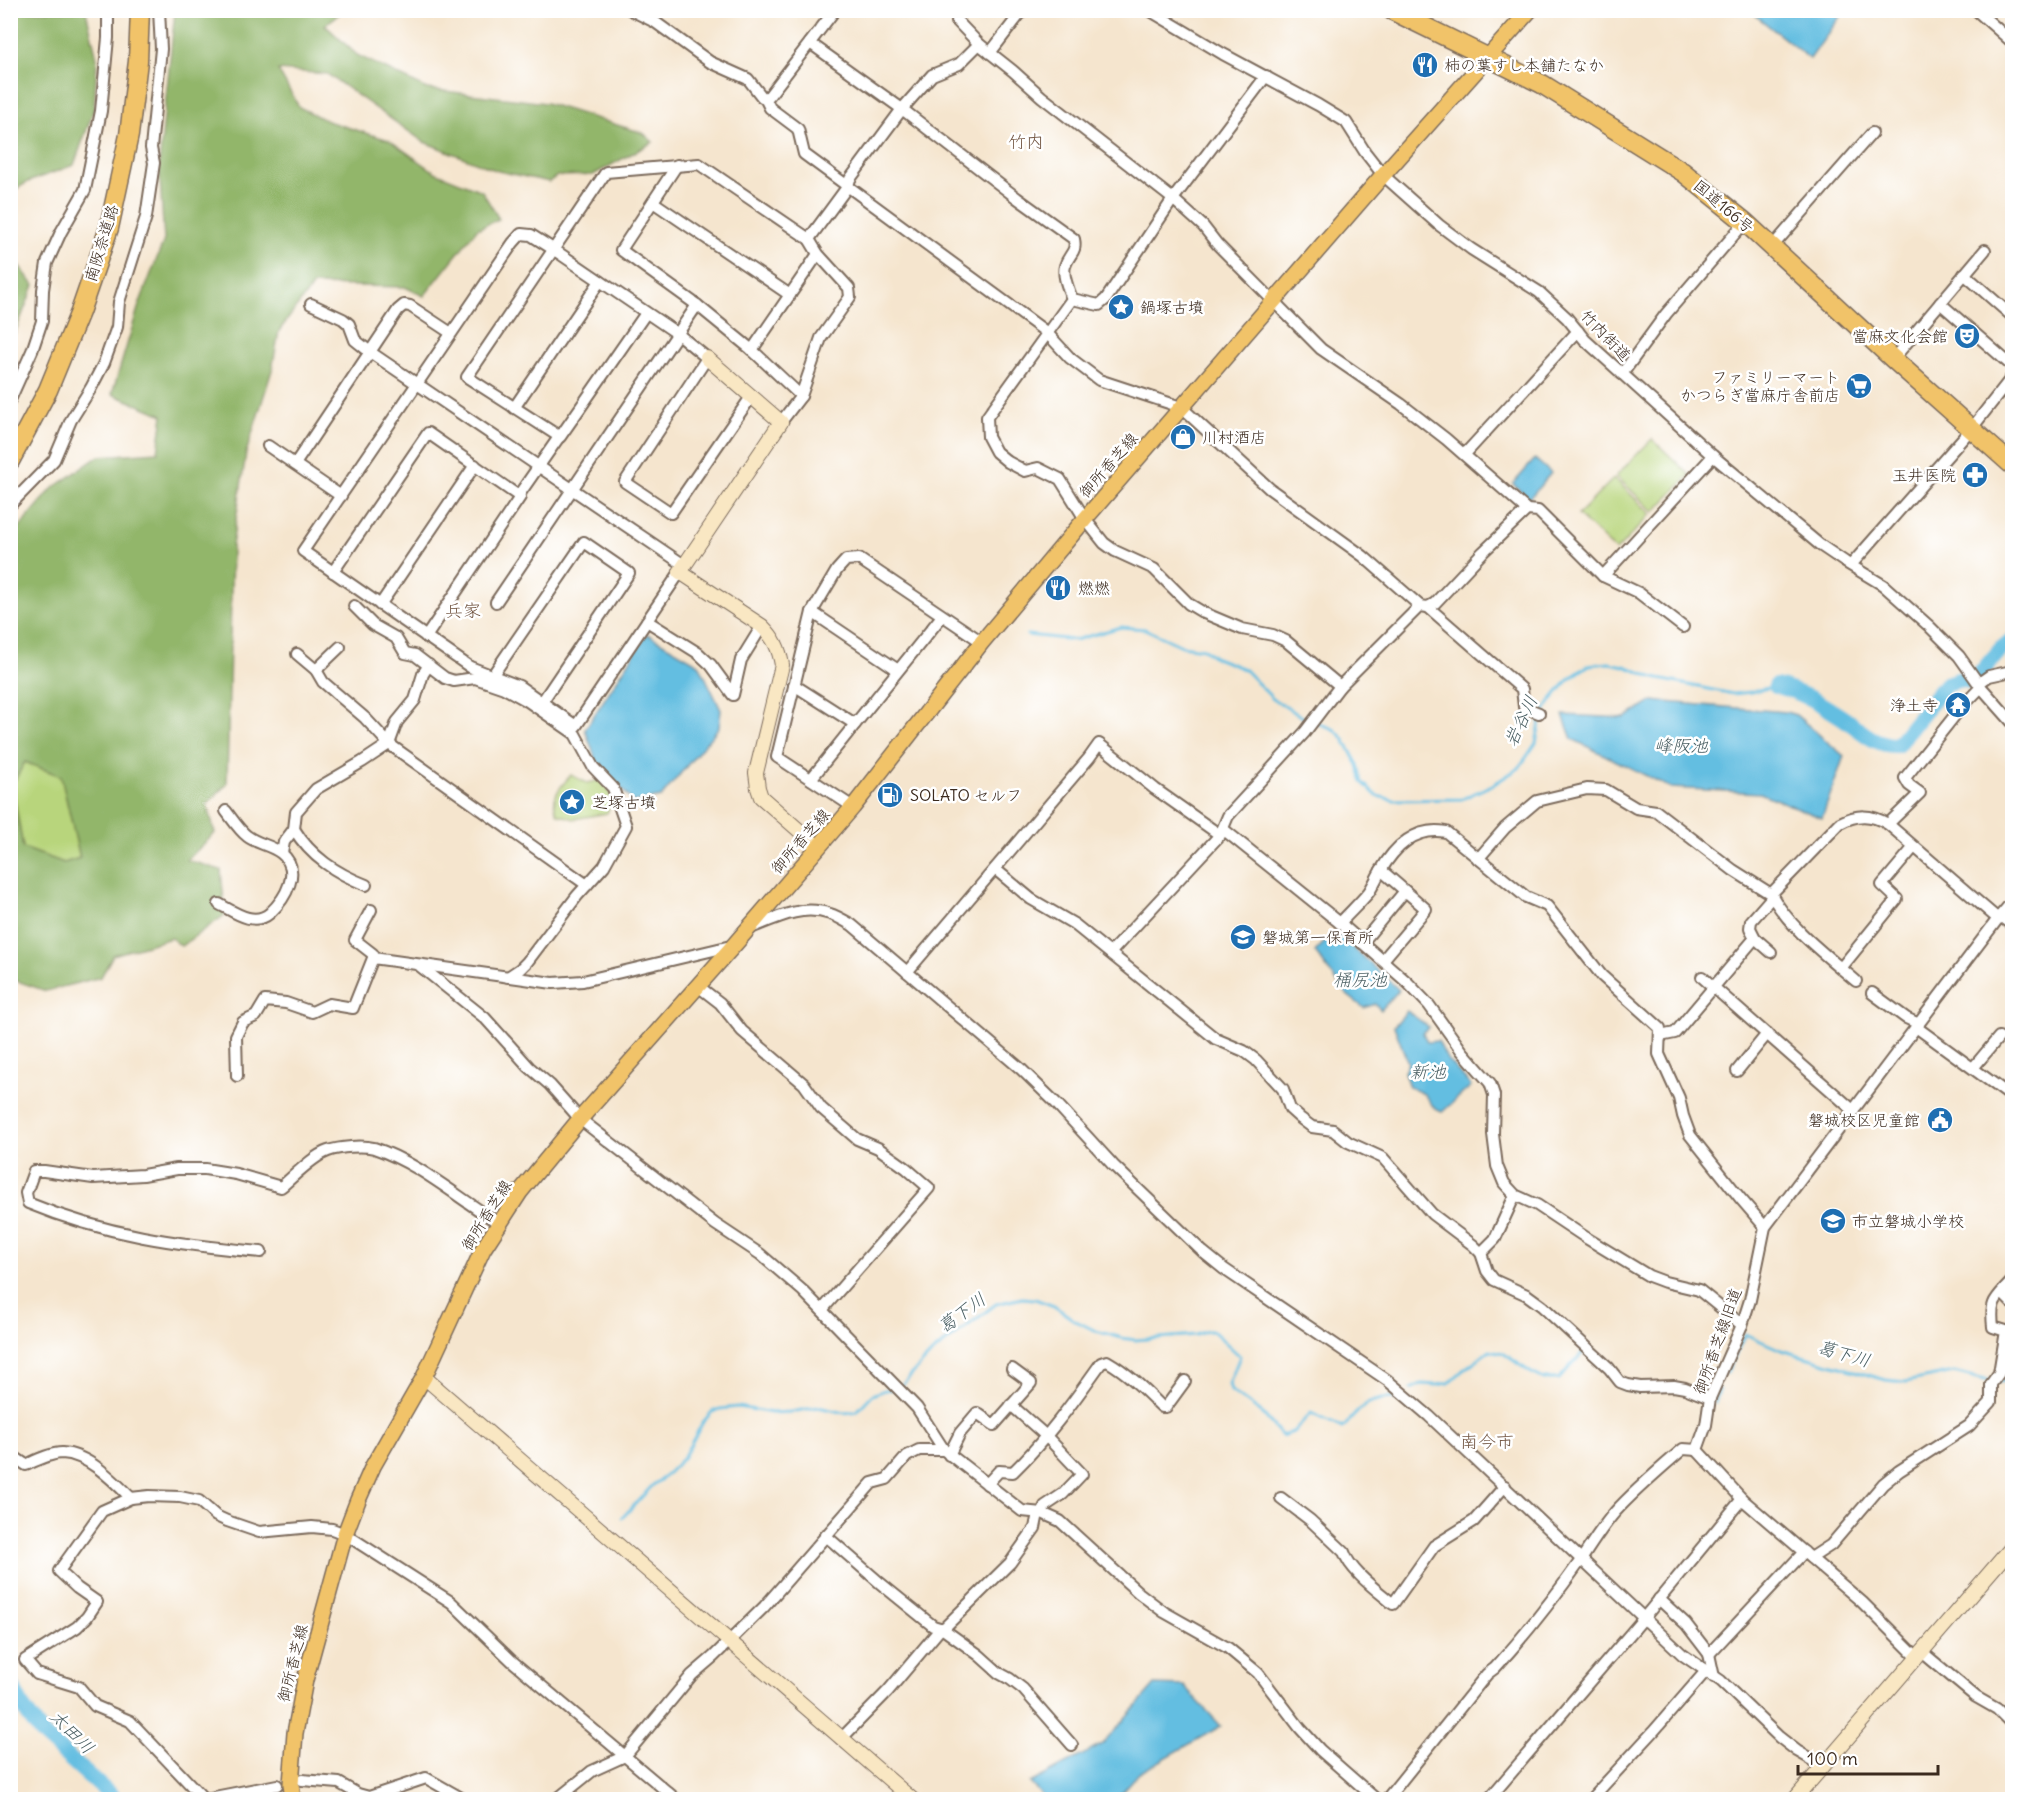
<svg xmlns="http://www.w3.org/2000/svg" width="2023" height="1810" font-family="Delius,'Klee One',sans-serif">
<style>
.green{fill:#b8d57b;stroke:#7a804c;stroke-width:1.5}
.forest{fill:#92b66b;stroke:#667044;stroke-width:1.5;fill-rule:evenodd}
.water{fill:#63bee1;stroke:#4f7480;stroke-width:1.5}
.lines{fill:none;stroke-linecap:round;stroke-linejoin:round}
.stream{stroke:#63bee1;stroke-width:3}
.river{stroke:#63bee1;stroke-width:16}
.street-casing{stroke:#7c6b5c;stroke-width:14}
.secondary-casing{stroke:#7c6b5c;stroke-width:16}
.primary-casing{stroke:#7c6b5c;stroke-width:18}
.highway-casing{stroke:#7c6b5c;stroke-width:21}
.street{stroke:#fff;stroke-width:10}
.secondary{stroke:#f9e7c3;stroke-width:14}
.primary{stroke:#f1c369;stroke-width:15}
.highway{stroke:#f1c369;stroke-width:18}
.labels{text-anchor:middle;stroke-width:5;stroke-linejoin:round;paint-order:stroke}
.poi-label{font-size:16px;fill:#3b2a1e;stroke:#fff;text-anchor:start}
.street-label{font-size:16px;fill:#3b2a1e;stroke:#fff}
.neighbourhood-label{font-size:18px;fill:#745845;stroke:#fff}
.water-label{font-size:18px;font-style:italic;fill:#495e62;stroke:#fff}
</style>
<rect width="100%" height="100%" fill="#fff"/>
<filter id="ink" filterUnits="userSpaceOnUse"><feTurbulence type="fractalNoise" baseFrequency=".0167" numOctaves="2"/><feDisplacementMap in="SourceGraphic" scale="12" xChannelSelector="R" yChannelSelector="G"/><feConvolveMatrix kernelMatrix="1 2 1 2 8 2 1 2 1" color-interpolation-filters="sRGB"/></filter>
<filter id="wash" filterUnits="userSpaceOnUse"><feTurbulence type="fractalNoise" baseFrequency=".008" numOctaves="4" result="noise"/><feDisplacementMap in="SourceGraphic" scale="24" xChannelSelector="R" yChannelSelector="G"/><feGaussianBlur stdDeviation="1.35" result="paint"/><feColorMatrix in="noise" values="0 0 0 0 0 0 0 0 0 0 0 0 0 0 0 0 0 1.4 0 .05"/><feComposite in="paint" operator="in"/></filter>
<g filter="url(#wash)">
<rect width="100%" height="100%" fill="#f5e5ce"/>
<!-- green -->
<g class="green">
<polygon points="1652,439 1690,475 1654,512 1616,476"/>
<polygon points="1614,478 1651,514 1616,551 1578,515"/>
<polygon points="25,762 61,776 80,858 64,863 23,848 12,785"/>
<path d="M571,775L587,783L601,780L608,787L612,802L607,813L574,819L558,814C548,799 561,786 571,775Z"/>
</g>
<!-- forest -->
<g class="forest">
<polygon points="10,11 86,11 97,58 94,109 74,165 28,182 11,192"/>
<path d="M175,11H343L325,25L357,55L427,89L546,103L643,133L653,142L593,175L557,176L549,182L498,171L424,142L327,74L278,70L299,107L327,121L389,140L435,172L482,191L499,219L477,229L424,296L405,287L313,285L279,331L272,370L246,453L232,546L227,784L207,804L215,833L187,860L221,870L225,915L181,946L171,938L113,955L101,977L46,991L11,979V537L52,489L99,456L158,452L163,415L112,394L139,305L164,240L159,165ZM25,762L61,776L80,858L64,863L23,848L12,785Z"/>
<polygon points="10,254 34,285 14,335 10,334"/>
</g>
<!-- water -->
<g class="water">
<polygon points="1750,11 1844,11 1810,59"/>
<polygon points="1535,459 1551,473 1529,499 1513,484"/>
<polygon points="647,634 699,664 721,710 719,727 661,797 633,802 596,760 585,729"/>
<polygon points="1653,701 1786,712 1796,715 1844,756 1822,818 1760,793 1671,788 1572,739 1563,715 1625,718"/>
<polygon points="1330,936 1340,936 1399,990 1381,1010 1375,1004 1364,1008 1346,994 1315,952"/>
<polygon points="1407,1011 1429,1027 1423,1033 1427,1042 1438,1041 1447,1059 1471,1086 1442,1112 1435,1109 1424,1094 1409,1087 1404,1072 1408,1063 1394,1026"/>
<polygon points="1155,1685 1184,1686 1221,1726 1139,1773 1116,1799 1045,1799 1030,1783 1103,1744"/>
</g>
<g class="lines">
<!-- stream -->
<g class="stream">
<polyline points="1027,635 1075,640 1121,627 1145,629 1182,646 1204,649 1216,658 1244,669 1273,699 1304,718 1310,719"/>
<polyline points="1316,722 1335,730 1343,738 1358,765 1362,782 1377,796 1394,800 1462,799 1494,784 1519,768 1536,743 1540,722 1549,703 1569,679 1589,665 1609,663 1625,666 1654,678 1733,694 1751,692 1776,686"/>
<polyline points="1727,1373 1745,1334 1781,1350 1886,1380 1905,1382 1954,1372 1989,1381"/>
<polyline points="1995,1382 2012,1381"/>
<polyline points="1620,1386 1623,1389 1642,1392"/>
<path d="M900,1387L932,1353L996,1304L1022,1298L1035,1299L1054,1306L1074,1320L1096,1331L1122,1338L1135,1340L1196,1335L1207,1331H1213L1240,1356L1229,1384L1231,1391L1263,1414L1282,1436L1293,1432L1311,1413L1343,1428C1363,1405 1365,1399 1397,1398"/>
<polyline points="1411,1389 1421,1384 1437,1385 1449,1383 1462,1371 1490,1350 1503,1353 1530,1372 1544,1379 1559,1379 1584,1351 1585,1352"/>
<polyline points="1715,1403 1719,1390"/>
<polyline points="622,1518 653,1485 663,1478 683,1458 703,1422 712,1412 720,1409 738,1407 772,1413 791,1412 818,1407 845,1413 857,1411 872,1395 885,1390 894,1389"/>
</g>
<!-- river -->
<g class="river">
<path d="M1776,686C1800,691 1820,703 1840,716C1859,728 1873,746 1897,745L1946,684L1961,679L1973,682L2001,649L2012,640"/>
<polyline points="10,1682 22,1706 42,1734 116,1800"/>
</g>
</g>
</g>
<g filter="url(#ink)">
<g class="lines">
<!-- street casing -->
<g class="street-casing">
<g id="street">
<polyline points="631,10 655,22 710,62 748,79 762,97 765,98 770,108 798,129 804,154 1046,332 1070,358 1099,380 1181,407 1270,489 1363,556 1420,606"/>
<polyline points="1149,10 1223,54 1318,105 1346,122 1365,152 1383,175 1439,225 1471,249 1539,292 1567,318 1585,340 1713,456 1820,545 1845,562 1883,585 1929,626 1959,656 1981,687 2012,722"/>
<polyline points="1976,10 2012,42"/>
<polyline points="957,21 979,44 1013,71 1042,97 1173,199 1203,226 1217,244 1321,349 1401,404 1446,439 1527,510 1538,511 1603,576 1639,593 1683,627"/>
<path d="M810,43L902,109L1017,198L1074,239C1077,253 1069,253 1065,266C1062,276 1069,290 1072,299L987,417L988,437L996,452L1008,462L1025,471L1038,468L1060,479L1085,519L1104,543L1115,551L1154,569L1189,604L1204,613L1242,629L1273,635L1286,641L1340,686"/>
<polyline points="990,53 1023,10"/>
<polyline points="765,98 769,96 835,10"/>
<polyline points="677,165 621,250 697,305 752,350 801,396"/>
<polyline points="653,202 790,295"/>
<polyline points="809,239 848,186 850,179 902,109 932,75 959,64 979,44"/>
<polyline points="1772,247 1872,133"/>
<polyline points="1964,274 2012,316"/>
<polyline points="1072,299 1099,305 1106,299 1173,199 1266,76"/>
<polyline points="1940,303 2012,366"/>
<polyline points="311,304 343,319 349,324 355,340 370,352 684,565"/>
<polyline points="646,313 560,437 467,377 606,172 699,164 809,239 818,254 849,288 850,297 821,338 801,396 781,422"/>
<polyline points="752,350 818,254"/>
<polyline points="1893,359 1985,250"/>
<polyline points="1622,374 1666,314 1745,222"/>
<polyline points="10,400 32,351 42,321 43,290 47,263 61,232 85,190 101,111 108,38 108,10"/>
<polyline points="514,408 600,281"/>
<polyline points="268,446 341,496"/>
<polyline points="1465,454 1578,331"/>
<polyline points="295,464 398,310 404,305 410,306 451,333"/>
<polyline points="518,496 559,437"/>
<polyline points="10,505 54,460 71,420 91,388 104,363 117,327 119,302 146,217 154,163 151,148 161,49 159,10"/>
<polyline points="1851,565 1972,428 2012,377"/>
<polyline points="333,572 428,433 520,497 426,637"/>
<polyline points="680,572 576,726 519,686 470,667 303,551 513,243 521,234 531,235 553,249 678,334 707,358 625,482 671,513 751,397"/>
<polyline points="1603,576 1713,456"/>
<polyline points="496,602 697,305"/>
<polyline points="380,605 475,465"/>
<polyline points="354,606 373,625 396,638 405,653 415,655 445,678 454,681 475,678 504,688 526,700 575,734 593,767 613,788 626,826 604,866 577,896 527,962 520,969 508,977"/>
<polyline points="1428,607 1522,689 1524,707 1539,713"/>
<polyline points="812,612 898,670"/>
<polyline points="647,621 698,653 711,665 733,695 741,660 762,626"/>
<polyline points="297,654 316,670 323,682 365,718 389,744 587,885"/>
<polyline points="316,670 340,647"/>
<polyline points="492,676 584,542 629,573 542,702"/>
<polyline points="1979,683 1989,676 2012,671"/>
<polyline points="794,685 855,724"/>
<polyline points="811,779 942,616"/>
<polyline points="853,807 777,757 812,612 837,570 846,560 859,559 982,642"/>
<polyline points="1888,824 1920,793 1909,785 1905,778 1960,709 1981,687"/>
<path d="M294,829C311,857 336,873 366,885"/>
<polyline points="1223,829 1340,923 1408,983 1429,1005 1462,1051 1490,1083 1494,1095 1493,1134 1497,1166 1504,1183 1515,1195 1537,1205 1588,1239 1649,1276 1665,1282 1699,1290 1742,1325"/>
<polyline points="282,853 284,842 294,829 296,812 316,789 362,762 389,744 397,722 415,700 423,674 429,665"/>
<path d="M1478,859L1505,828L1537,801L1587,789L1606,790L1636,808L1656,811L1733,870L1771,894L1840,823C1857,814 1871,814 1888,824L1998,919"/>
<polyline points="995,869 1031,899 1074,924 1216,1039 1244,1051 1256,1060 1283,1089 1290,1109 1300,1118 1312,1127 1333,1130 1348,1142 1383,1158 1432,1214 1473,1245 1481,1253 1487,1271 1494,1280 1527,1295 1542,1306 1609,1368 1620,1382 1628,1385 1640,1387 1674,1386 1685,1388 1710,1398"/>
<polyline points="1381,870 1426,909 1383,960"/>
<path d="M1771,894C1790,929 1826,955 1856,981"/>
<path d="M219,904C234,912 254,927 270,913C285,899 303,870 281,853C271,845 257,844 247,836C239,830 233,820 226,811"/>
<polyline points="371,910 355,940 373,954 373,958"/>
<polyline points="2000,916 2012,925"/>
<path d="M1340,923C1349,913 1360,903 1369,892C1373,886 1376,879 1380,872C1394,847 1416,826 1446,832L1526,897L1547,906L1602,976L1660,1028L1659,1054L1679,1098L1683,1116L1690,1135L1740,1198L1765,1227"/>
<path d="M751,928C776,918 802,904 830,914C837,916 845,921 852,925L1021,1069L1057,1104L1113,1165L1203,1252L1224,1269L1387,1380L1429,1416L1683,1655L1721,1681L1779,1737L1797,1751L1823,1766"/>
<polyline points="1362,943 1405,891"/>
<polyline points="1111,952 1220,835 1228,816 1305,732 1340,686 1420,606 1428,607 1435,603 1483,552 1527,510"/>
<polyline points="1771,952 1755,938 1750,928 1751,921 1772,897"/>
<polyline points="420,966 485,1018 529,1067 550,1085 580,1119 715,1224 760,1254 803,1291 917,1408 944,1450 1022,1511 1042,1513 1060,1521 1139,1593 1164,1612 1228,1648 1258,1673 1300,1728 1320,1750 1377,1800"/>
<polyline points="1841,968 1897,899 1882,885 1914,847"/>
<polyline points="907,972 1089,758 1099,744 1155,789 1220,835"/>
<polyline points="1702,977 1854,1111"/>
<polyline points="698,986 720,1003 742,1031 804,1084 821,1108 857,1139 878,1148 906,1168 929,1188 822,1310"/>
<polyline points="1872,993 1906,1018 1919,1024"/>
<polyline points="1916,1027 2012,1097"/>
<polyline points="1660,1036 1675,1033 1755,938"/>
<polyline points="1973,1068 1999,1037"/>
<polyline points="1737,1071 1767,1034"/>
<polyline points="237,1076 236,1036 243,1022 256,1016 265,1001 286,1003 312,1012 329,1004 353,1008 373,958 553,983 583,981 735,945"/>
<path d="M261,1252C179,1245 105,1235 28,1203L26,1193L34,1171H44L93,1178L143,1175L177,1169H205L236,1174L281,1187C294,1176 313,1156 328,1151C340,1147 362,1145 374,1148C419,1163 458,1198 499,1223"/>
<polyline points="1481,1253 1495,1239 1515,1195"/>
<polyline points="2002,1293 2012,1303"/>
<polyline points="1011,1405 1045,1435 1082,1474 1063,1494 1045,1506 1042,1513"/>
<path d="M10,1454L26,1465C37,1460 51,1453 62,1453C88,1454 114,1481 131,1498"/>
<polyline points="949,1455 960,1433 977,1413 994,1425 1031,1383 1012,1369"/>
<path d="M987,1484L999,1471L1013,1472C1046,1440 1074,1401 1101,1363L1107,1361C1128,1373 1145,1390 1162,1407H1166L1185,1381"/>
<path d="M1281,1498L1310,1520L1344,1552C1350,1571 1378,1591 1393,1604L1434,1546L1474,1521L1505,1486"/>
<polyline points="825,1535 880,1583 933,1626 943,1629 1010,1563 1035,1528 1038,1513"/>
<path d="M1811,1558L1831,1545L1883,1484L1899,1471L1969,1426L1991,1402V1384L1999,1373L2006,1331L1993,1327C1990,1300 1995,1300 2012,1281"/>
<polyline points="1659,1599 1686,1624 1709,1654 1714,1677"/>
<polyline points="943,1629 979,1655 999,1673 1010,1679 1023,1689 1072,1745"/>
<polyline points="1922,1652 1976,1697 1997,1709 2012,1724"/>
<polyline points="1709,1654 1804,1552"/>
<polyline points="1917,1657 1862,1602 1742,1499 1697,1450 1706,1425 1710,1398 1742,1325 1750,1300 1765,1227 2000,916 2012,902"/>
<polyline points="841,1739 888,1691 941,1628"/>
<polyline points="302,1780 339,1783 358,1794 369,1797 426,1778 465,1800"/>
<polyline points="277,1785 204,1799 130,1721 95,1706 79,1687 37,1674 25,1660 77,1627 87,1617 97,1602 77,1588 59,1571 102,1511 131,1498 149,1496 180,1497 199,1501 216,1516 227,1521 259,1532 312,1527 332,1529 345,1534 451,1602 512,1661 677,1800"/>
<polyline points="556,1800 592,1771 625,1756 692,1675 713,1657 764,1607 872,1483 887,1479 907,1456 919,1450 944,1450"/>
<path d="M1386,1800L1487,1674L1495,1668C1526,1634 1554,1598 1581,1560C1592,1543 1602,1527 1615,1512C1636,1489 1660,1469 1683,1449L1697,1450"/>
<polyline points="1488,1800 1643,1619 1742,1499"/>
<polyline points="1590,1800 1653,1732 1706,1671"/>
</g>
</g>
<!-- secondary casing -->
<g class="secondary-casing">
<g id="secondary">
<path d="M707,358L781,422L680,572L762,626C774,638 779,648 782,665L756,773L758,788L761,797L818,847"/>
<polyline points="424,1377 913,1800"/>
<polyline points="1794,1800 2012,1547"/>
</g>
</g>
<!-- primary casing -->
<g class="primary-casing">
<polyline id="primary" points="293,1800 291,1784 295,1733 305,1680 345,1534 358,1500 373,1466 424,1377 483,1249 520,1192 580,1119 735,944 853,807 982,642 1085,519 1383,175 1530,10"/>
</g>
<!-- highway casing -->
<g class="highway-casing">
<g id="highway">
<polyline points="1391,10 1542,84 1683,172 1745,222 1893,359 2012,465"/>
<polyline points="10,461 48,390 80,312 109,228 129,135 138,61 140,10"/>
</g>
</g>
<!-- street -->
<use href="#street" class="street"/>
<!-- secondary -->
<use href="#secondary" class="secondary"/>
<!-- primary -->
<use href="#primary" class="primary"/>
<!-- highway -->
<use href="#highway" class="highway"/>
</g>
</g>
<!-- icons -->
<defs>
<g id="restaurant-disc" transform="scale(1.35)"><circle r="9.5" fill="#1f6fb2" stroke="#fff"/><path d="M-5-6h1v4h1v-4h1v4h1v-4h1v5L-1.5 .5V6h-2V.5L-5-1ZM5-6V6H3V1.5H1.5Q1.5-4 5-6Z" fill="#fff"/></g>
<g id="sight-disc" transform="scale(1.35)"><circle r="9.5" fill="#1f6fb2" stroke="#fff"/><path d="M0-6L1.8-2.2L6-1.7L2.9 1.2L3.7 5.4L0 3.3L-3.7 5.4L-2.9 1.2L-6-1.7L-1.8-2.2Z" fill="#fff"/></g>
<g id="theatre-disc" transform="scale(1.35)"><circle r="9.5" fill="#1f6fb2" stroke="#fff"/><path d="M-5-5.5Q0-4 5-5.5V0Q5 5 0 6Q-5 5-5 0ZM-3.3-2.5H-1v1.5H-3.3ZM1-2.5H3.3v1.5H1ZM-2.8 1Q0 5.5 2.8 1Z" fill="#fff"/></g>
<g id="supermarket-disc" transform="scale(1.35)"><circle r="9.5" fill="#1f6fb2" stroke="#fff"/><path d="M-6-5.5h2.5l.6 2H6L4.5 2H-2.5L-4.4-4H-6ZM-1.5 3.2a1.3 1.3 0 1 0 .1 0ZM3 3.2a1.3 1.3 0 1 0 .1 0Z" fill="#fff"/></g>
<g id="shop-disc" transform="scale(1.35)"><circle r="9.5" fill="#1f6fb2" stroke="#fff"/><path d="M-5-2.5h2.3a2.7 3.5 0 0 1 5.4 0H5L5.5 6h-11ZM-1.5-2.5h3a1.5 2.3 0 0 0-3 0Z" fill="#fff"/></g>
<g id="pharmacy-disc" transform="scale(1.35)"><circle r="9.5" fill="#1f6fb2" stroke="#fff"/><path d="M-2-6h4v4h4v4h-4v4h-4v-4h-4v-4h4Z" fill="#fff"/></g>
<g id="temple-disc" transform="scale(1.35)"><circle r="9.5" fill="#1f6fb2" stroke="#fff"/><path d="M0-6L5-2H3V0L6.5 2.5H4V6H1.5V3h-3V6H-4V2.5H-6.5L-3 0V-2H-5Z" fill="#fff"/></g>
<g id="fuel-disc" transform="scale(1.35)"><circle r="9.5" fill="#1f6fb2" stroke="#fff"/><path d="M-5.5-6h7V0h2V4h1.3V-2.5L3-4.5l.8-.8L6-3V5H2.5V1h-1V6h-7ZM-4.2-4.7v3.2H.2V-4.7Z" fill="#fff"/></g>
<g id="school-disc" transform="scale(1.35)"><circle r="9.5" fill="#1f6fb2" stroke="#fff"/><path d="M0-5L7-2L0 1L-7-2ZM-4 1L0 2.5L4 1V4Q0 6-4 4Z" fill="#fff"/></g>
<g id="civic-disc" transform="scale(1.35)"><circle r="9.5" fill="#1f6fb2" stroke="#fff"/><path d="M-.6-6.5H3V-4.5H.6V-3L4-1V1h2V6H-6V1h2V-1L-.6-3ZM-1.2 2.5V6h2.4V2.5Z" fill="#fff"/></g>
</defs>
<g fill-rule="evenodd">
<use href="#restaurant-disc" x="1425" y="65"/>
<use href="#sight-disc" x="1121" y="307"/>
<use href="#theatre-disc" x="1967" y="336"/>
<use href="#supermarket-disc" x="1859" y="386"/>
<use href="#shop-disc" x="1183" y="437"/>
<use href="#pharmacy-disc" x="1975" y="475"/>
<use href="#restaurant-disc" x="1058" y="588"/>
<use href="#temple-disc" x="1958" y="705"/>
<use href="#fuel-disc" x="890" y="795"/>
<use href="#sight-disc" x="572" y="802"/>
<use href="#school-disc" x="1243" y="937"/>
<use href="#civic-disc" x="1940" y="1120"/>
<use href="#school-disc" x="1833" y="1221"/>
</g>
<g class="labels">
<!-- poi labels -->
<g class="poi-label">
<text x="1444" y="71">柿の葉すし本舗たなか</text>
<text x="1140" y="313">鍋塚古墳</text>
<text x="1948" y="342" text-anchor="end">當麻文化会館</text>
<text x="1840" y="383" text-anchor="end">ファミリーマート<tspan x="1840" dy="18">かつらぎ當麻庁舎前店</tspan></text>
<text x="1202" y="443">川村酒店</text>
<text x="1956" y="481" text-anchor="end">玉井医院</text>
<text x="1078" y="594">燃燃</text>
<text x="1938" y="711" text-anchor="end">浄土寺</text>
<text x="910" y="801">SOLATO セルフ</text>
<text x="592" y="808">芝塚古墳</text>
<text x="1262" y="943">磐城第一保育所</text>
<text x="1920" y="1126" text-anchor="end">磐城校区児童館</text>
<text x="1852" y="1227">市立磐城小学校</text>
</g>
<!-- street labels -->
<g class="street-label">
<text transform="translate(1724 206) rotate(40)" y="6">国道166号</text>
<text transform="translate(101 243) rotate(-73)" y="6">南阪奈道路</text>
<text transform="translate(1606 335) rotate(46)" y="6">竹内街道</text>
<text transform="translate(1108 465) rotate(-49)" y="6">御所香芝線</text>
<text transform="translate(800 841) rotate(-49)" y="6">御所香芝線</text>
<text transform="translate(486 1215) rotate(-58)" y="6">御所香芝線</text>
<text transform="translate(1717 1341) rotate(-70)" y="6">御所香芝線旧道</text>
<text transform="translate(292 1663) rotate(-76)" y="6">御所香芝線</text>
</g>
<!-- neighbourhood labels -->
<g class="neighbourhood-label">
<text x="1026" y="148">竹内</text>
<text x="463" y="617">兵家</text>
<text x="1487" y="1448">南今市</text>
</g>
<!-- water labels -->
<g class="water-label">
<text transform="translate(1521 721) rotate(-65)" y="6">岩谷川</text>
<text x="1681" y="752">峰阪池</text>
<text x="1360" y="986">桶尻池</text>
<text x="1428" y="1078">新池</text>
<text transform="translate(962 1313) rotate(-36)" y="6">葛下川</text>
<text transform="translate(1844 1354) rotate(16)" y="6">葛下川</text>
<text transform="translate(72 1732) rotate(45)" y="6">太田川</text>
</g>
</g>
<!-- margin -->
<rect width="2023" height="1810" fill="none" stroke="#fff" stroke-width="36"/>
<!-- scale -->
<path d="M1798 1765v9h140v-9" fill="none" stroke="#3b2a1e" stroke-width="3"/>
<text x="1807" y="1765" font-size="18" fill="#3b2a1e" stroke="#ffffff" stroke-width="4.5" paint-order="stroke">100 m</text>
</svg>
